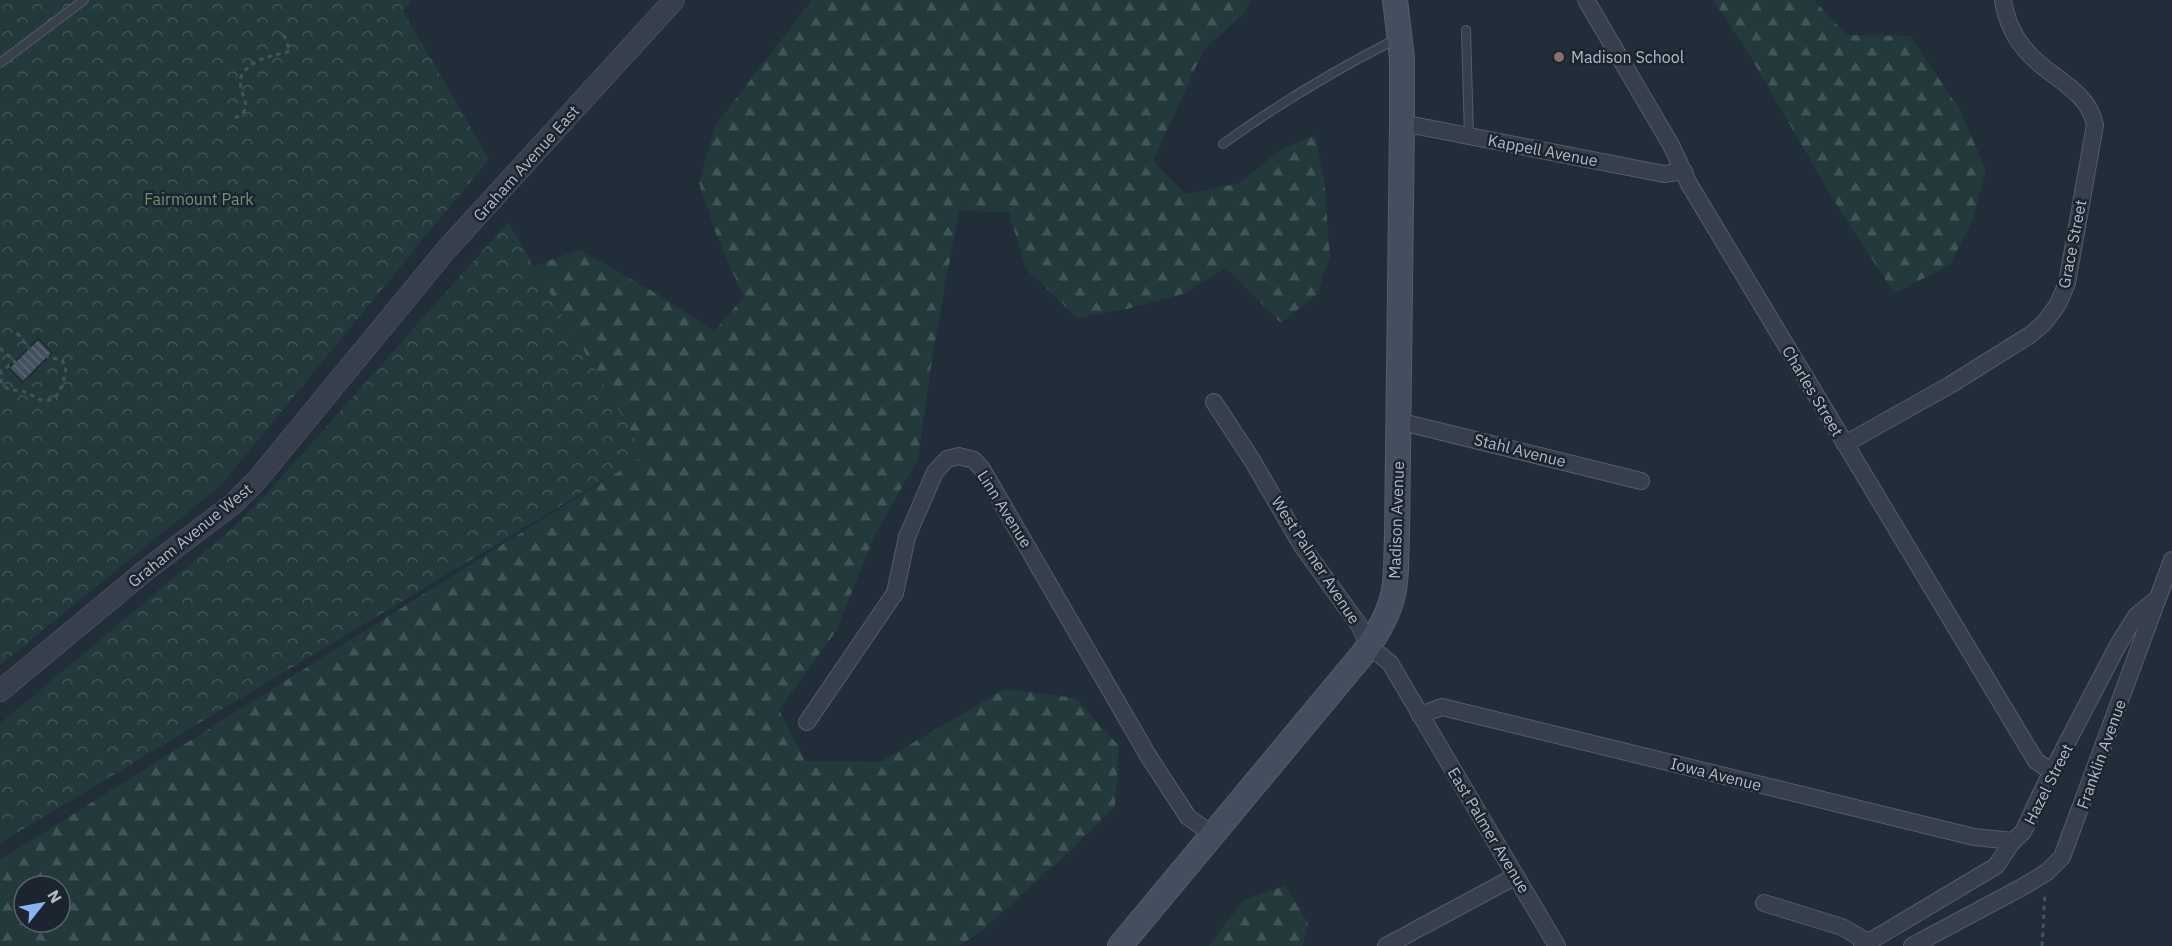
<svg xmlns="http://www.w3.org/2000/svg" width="2172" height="946" font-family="'IBM Plex Sans',sans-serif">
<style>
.forest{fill:url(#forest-firs);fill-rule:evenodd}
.park{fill:url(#park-crowns)}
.building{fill:url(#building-back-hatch);stroke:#1d2631;stroke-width:1.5}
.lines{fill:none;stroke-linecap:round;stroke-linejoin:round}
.service-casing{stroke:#545d68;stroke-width:10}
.minor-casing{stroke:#545d68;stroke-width:18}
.tertiary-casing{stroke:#545d68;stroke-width:22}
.secondary-casing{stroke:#545d68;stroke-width:26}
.path{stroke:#425659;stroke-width:3;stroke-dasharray:4.5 4.5;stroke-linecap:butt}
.service{stroke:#363f4b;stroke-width:8}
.minor{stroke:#363f4b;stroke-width:16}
.tertiary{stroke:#363f4b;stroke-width:21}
.secondary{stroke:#444e5e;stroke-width:24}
.education-dot{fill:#8d6e63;stroke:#1b242f;stroke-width:2}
.labels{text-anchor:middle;stroke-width:5;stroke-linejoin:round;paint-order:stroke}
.poi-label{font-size:16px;fill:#b1bac6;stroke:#1b242f;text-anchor:start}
.street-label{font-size:16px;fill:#b1bac6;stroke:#1b242f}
.park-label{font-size:16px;fill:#689772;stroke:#1b242f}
</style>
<defs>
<pattern id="forest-firs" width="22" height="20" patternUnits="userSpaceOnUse" patternTransform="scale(1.5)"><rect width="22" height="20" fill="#24393b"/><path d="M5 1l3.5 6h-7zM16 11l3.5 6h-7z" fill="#415456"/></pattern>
<pattern id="park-crowns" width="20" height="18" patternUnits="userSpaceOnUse" patternTransform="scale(1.5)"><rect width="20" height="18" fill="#24393b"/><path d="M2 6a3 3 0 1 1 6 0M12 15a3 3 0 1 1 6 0" fill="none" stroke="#415456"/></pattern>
<pattern id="building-back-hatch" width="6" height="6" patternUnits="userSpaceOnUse" patternTransform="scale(1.5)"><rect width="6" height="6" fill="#43505e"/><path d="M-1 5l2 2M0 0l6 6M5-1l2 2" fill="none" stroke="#5c6774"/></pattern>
</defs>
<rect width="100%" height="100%" fill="#222d3a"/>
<!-- forest -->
<g class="forest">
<path d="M812,0H1252L1245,12L1203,51L1153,161L1186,194L1240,183L1281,150L1315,135L1324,178L1330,257L1317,294L1281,323L1226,268L1183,294L1127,309L1077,318L1025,267L1009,212L959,211L933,352L918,459L876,532L836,631L779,710L805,761L880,762L1005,689L1075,698L1119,746L1115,806L1067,854L979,933L959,946H0V860L645,455L534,266L580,250L652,291L714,331L744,297L716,234L699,183L715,126ZM24,886H60V922H24Z"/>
<polygon points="1713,0 1814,0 1846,35 1910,36 1960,110 1986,171 1974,216 1950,265 1894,293 1838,207 1747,51"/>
<polygon points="1285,885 1308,923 1303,946 1209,946 1244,900"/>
</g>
<!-- park -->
<g class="park">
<polygon points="0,0 411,0 403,11 489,159 221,485 0,665"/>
<polygon points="508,222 645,455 0,843 0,724 228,532 263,498"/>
</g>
<!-- building -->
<polygon class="building" points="38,339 52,353 23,382 9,368"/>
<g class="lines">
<!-- service casing -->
<g class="service-casing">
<g id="service">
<polyline points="1466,30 1469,136"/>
<polyline points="0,63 84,0"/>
<path d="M1223,144C1278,104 1337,69 1398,38"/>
</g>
</g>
<!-- minor casing -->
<g class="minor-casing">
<g id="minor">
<polyline points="1586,0 1671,145 1689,184 2036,761 2052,772"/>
<polyline points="1402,123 1664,174 1684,171"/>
<polyline points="1214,402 1252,460 1302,546 1359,625 1369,646 1390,663 1557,946"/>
<polyline points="1398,421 1641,481"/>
<path d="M1845,444L1950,385L2030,335L2044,323L2058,304L2067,283L2095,125C2088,90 2052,79 2029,54C2015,39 2006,20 2003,0"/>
<polyline points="1420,715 1442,707 1974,837 2013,841"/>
<polyline points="807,722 895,593 907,537 935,472 947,459 959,456 974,460 982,469 1149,757 1188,817 1212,834"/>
<polyline points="1764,903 1842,927 1868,942"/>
<polyline points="1386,946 1516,876"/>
<polyline points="1862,946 1996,866 2013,841 2023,832 2045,785 2118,645 2136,616 2158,598"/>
<polyline points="1912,946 2024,886 2047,872 2062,857 2172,560"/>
</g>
</g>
<!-- tertiary casing -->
<g class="tertiary-casing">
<polyline id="tertiary" points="0,691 146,570 233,504 257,480 446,250 674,0"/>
</g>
<!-- secondary casing -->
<g class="secondary-casing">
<path id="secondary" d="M1120,946L1362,655C1376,636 1390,613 1394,590C1397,573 1396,554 1397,537L1402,123V58L1395,0"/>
</g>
<!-- path -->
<g class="path">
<path d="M235,118C239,116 244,114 245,109C249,95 227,80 254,63C265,56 278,55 290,51L284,35"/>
<polyline points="17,333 29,348"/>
<path d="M0,348L15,362L1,371C1,376 0,380 3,385C9,392 17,389 25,392C31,394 36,399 42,400C60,404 64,381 66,367L62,360L47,357"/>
<polyline points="2042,946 2045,892"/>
</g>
<!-- service -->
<use href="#service" class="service"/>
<!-- minor -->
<use href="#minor" class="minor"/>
<!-- tertiary -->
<use href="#tertiary" class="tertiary"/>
<!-- secondary -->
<use href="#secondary" class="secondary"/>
</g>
<!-- markers -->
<circle class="education-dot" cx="1559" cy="57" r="6"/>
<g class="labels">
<!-- poi labels -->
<g class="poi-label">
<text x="1571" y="63">Madison School</text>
</g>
<!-- street labels -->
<g class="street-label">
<text transform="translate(1543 150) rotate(11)" y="6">Kappell Avenue</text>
<text transform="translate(526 163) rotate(-48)" y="6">Graham Avenue East</text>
<text transform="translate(2072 244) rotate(-79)" y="6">Grace Street</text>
<text transform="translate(1813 391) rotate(59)" y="6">Charles Street</text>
<text transform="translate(1520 450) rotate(14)" y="6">Stahl Avenue</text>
<text transform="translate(1005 509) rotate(58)" y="6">Linn Avenue</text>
<text transform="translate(1396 520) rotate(-88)" y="6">Madison Avenue</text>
<text transform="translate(190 535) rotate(-39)" y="6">Graham Avenue West</text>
<text transform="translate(1316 560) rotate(57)" y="6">West Palmer Avenue</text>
<text transform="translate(2101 754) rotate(-70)" y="6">Franklin Avenue</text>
<text transform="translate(1716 774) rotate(14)" y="6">Iowa Avenue</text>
<text transform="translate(2048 784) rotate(-63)" y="6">Hazel Street</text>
<text transform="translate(1489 830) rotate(59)" y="6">East Palmer Avenue</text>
</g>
<!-- park labels -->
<g class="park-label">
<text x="199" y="205">Fairmount Park</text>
</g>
</g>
<!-- north arrow -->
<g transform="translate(42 904) rotate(59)"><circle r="28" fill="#1b242f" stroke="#57606b" stroke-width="1.5"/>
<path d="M0-4.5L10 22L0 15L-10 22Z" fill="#86b5f6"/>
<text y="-9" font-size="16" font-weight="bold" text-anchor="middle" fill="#b1bac6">N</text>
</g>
</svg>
